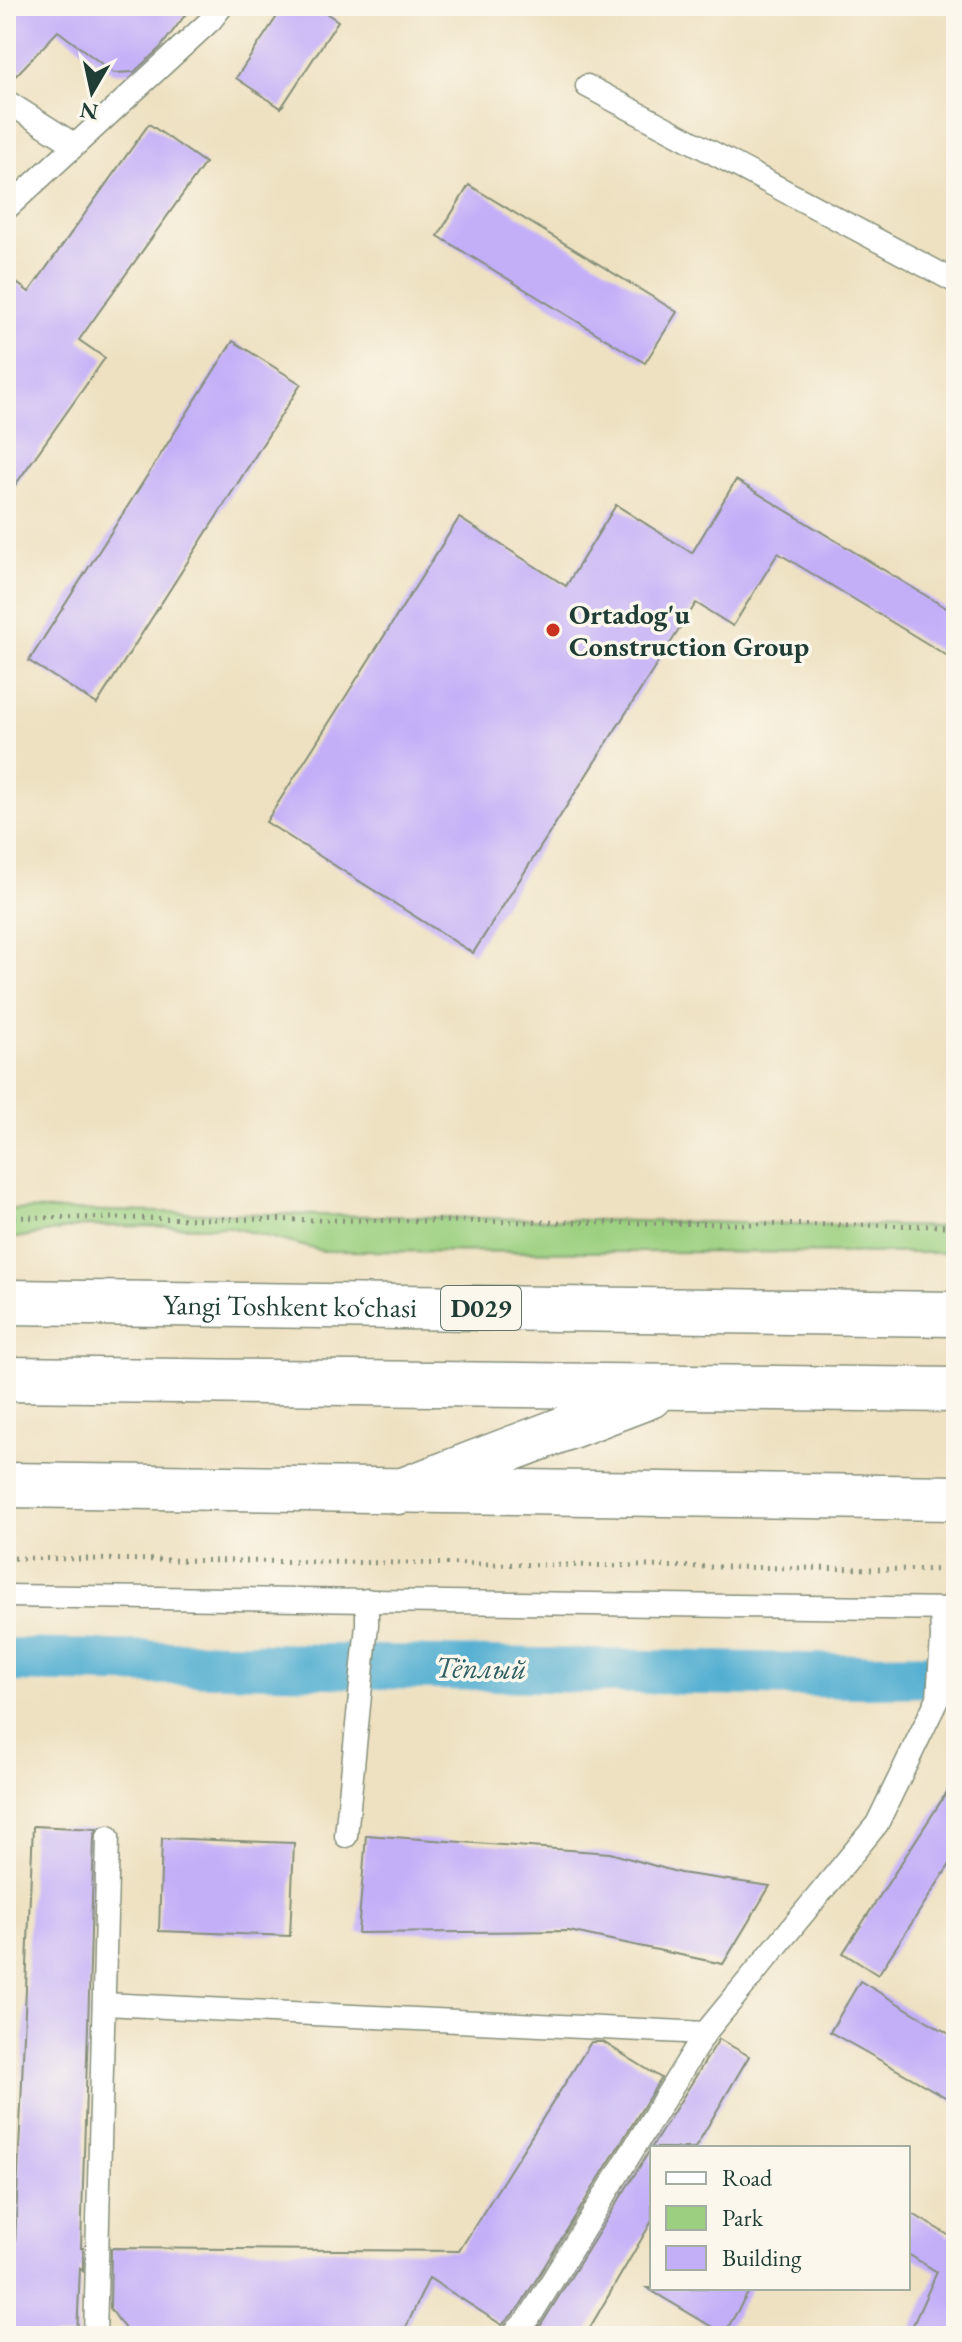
<svg xmlns="http://www.w3.org/2000/svg" width="962" height="2342" font-family="'EB Garamond',serif">
<style>
.green{fill:#9cd080;stroke:#5e865a;stroke-width:2}
.lines{fill:none;stroke-linecap:round;stroke-linejoin:round}
.canal{stroke:#52afd1;stroke-width:44}
.building{fill:#c3aff8}
.lane-casing{stroke:#868f7a;stroke-width:25}
.secondary-casing{stroke:#868f7a;stroke-width:47}
.highway-casing{stroke:#868f7a;stroke-width:47}
.path{stroke:#868f7a;stroke-width:5;stroke-dasharray:2 6;stroke-linecap:butt}
.lane{stroke:#fff;stroke-width:22}
.secondary{stroke:#fff;stroke-width:44}
.highway{stroke:#fff;stroke-width:44}
.poi-dot{fill:#c8321e;stroke:#fbf7ec;stroke-width:3}
.labels{text-anchor:middle;stroke-width:7;stroke-linejoin:round;paint-order:stroke}
.shield{fill:#fbf7ec;stroke:#61756b;stroke-width:2}
.shield-label{font-size:26px;font-weight:bold;fill:#1f3d34}
.poi-label{font-size:28px;font-weight:bold;fill:#1f3d34;stroke:#fbf7ec;text-anchor:start}
.street-label{font-size:28px;fill:#1f3d34;stroke:#fbf7ec}
.water-label{font-size:30px;font-style:italic;fill:#2e5f63;stroke:#fbf7ec}
</style>
<rect width="100%" height="100%" fill="#fbf7ec"/>
<filter id="ink" filterUnits="userSpaceOnUse"><feTurbulence type="fractalNoise" baseFrequency=".0125" numOctaves="2"/><feDisplacementMap in="SourceGraphic" scale="16" xChannelSelector="R" yChannelSelector="G"/><feConvolveMatrix kernelMatrix="1 2 1 2 8 2 1 2 1" color-interpolation-filters="sRGB"/></filter>
<filter id="wash" filterUnits="userSpaceOnUse"><feTurbulence type="fractalNoise" baseFrequency=".006" numOctaves="4" result="noise"/><feDisplacementMap in="SourceGraphic" scale="32" xChannelSelector="R" yChannelSelector="G"/><feGaussianBlur stdDeviation="1.8" result="paint"/><feColorMatrix in="noise" values="0 0 0 0 0 0 0 0 0 0 0 0 0 0 0 0 0 1.4 0 .05"/><feComposite in="paint" operator="in"/></filter>
<g filter="url(#wash)">
<rect width="100%" height="100%" fill="#eee1c1"/>
<!-- green -->
<polygon class="green" points="6,1209 956,1227 956,1253 322,1251 230,1227 83,1226 6,1240"/>
<g class="lines">
<!-- canal -->
<polyline class="canal" points="6,1660 861,1676 956,1675"/>
</g>
<g id="blocks">
<!-- building -->
<g class="building">
<polygon points="6,6 192,6 160,48 134,72 114,73 58,31 6,86"/>
<polygon points="284,6 315,6 338,21 281,108 236,78"/>
<polygon points="149,124 205,163 79,340 105,358 6,498 6,275 29,292"/>
<polygon points="469,185 677,312 645,363 438,236"/>
<polygon points="233,341 301,384 97,704 29,661"/>
<polygon points="736,480 956,614 956,661 778,553 733,626 696,603 473,953 266,822 459,518 566,586 616,505 692,553"/>
<polygon points="956,1778 956,1855 878,1975 843,1953"/>
<polygon points="33,1826 97,1829 94,1837 81,2248 83,2248 83,2271 80,2268 77,2336 11,2336"/>
<polygon points="366,1835 610,1853 680,1873 770,1886 723,1964 569,1931 358,1933"/>
<polygon points="162,1838 294,1843 290,1936 159,1931"/>
<polygon points="860,1981 956,2038 956,2103 830,2032"/>
<polygon points="719,2039 749,2056 695,2148 652,2148 652,2221 585,2336 531,2336 541,2325"/>
<polygon points="591,2042 603,2042 661,2078 518,2309 502,2325 429,2278 402,2336 130,2336 110,2308 111,2248 459,2251"/>
<polygon points="908,2211 953,2238 956,2233 956,2336 908,2336 937,2272 908,2254"/>
<polygon points="647,2288 751,2288 724,2334"/>
</g>
</g>
</g>
<g filter="url(#ink)">
<use href="#blocks" fill-opacity="0" stroke="#868f7a" stroke-width="2"/>
<g class="lines">
<!-- lane casing -->
<g class="lane-casing">
<g id="lane">
<polyline points="587,86 956,282"/>
<polyline points="6,101 75,145"/>
<polyline points="6,209 211,20 222,6"/>
<polyline points="6,1596 956,1609"/>
<polyline points="346,1836 367,1625 367,1600"/>
<polyline points="104,2004 705,2033"/>
<polyline points="95,2336 108,1837"/>
<polyline points="511,2336 529,2318 705,2033 877,1824 938,1698 942,1638 941,1609"/>
</g>
</g>
<!-- secondary casing -->
<g class="secondary-casing">
<polyline id="secondary" points="6,1485 956,1498"/>
</g>
<!-- highway casing -->
<g class="highway-casing">
<g id="highway">
<path id="s1" d="M6,1302L956,1314"/>
<polyline points="6,1379 956,1390"/>
<polyline points="398,1492 650,1396"/>
</g>
</g>
<!-- path -->
<g class="path">
<polyline points="6,1217 956,1226"/>
<polyline points="6,1558 956,1570"/>
</g>
<!-- lane -->
<use href="#lane" class="lane"/>
<!-- secondary -->
<use href="#secondary" class="secondary"/>
<!-- highway -->
<use href="#highway" class="highway"/>
</g>
</g>
<!-- markers -->
<circle class="poi-dot" cx="553" cy="630" r="8"/>
<g class="labels">
<!-- shield labels -->
<rect class="shield" x="441" y="1286" width="80" height="44" rx="6"/>
<g class="shield-label">
<text x="481" y="1317">D029</text>
</g>
<!-- poi labels -->
<g class="poi-label">
<text x="569" y="624">Ortadog'u<tspan x="569" dy="32">Construction Group</tspan></text>
</g>
<!-- street labels -->
<g class="street-label">
<text dy="10" stroke="none"><textPath href="#s1" startOffset="284">Yangi Toshkent ko‘chasi</textPath></text>
</g>
<!-- water labels -->
<g class="water-label">
<text transform="translate(481 1668) rotate(1)" y="10">Тёплый</text>
</g>
</g>
<!-- margin -->
<rect width="962" height="2342" fill="none" stroke="#fbf7ec" stroke-width="32"/>
<!-- legend -->
<rect x="650" y="2146" width="260" height="144" fill="#fbf7ec" stroke="#a3ada2" stroke-width="2"/>
<rect x="666" y="2172" width="40" height="12" fill="#ffffff" stroke="#a3ada2" stroke-width="2"/>
<text x="722" y="2186" font-size="24" fill="#1f3d34">Road</text>
<rect x="666" y="2206" width="40" height="24" fill="#9cd080" stroke="#a3ada2" stroke-width="2"/>
<text x="722" y="2226" font-size="24" fill="#1f3d34">Park</text>
<rect x="666" y="2246" width="40" height="24" fill="#c3aff8" stroke="#a3ada2" stroke-width="2"/>
<text x="722" y="2266" font-size="24" fill="#1f3d34">Building</text>
<!-- north arrow -->
<g transform="translate(92 92) rotate(189)" stroke="#fbf7ec" stroke-width="6" paint-order="stroke">
<path d="M0-6L14 30L0 20L-14 30Z" fill="#1f3d34"/>
<text y="-12" font-size="22" font-weight="bold" text-anchor="middle" fill="#1f3d34">N</text>
</g>
</svg>
